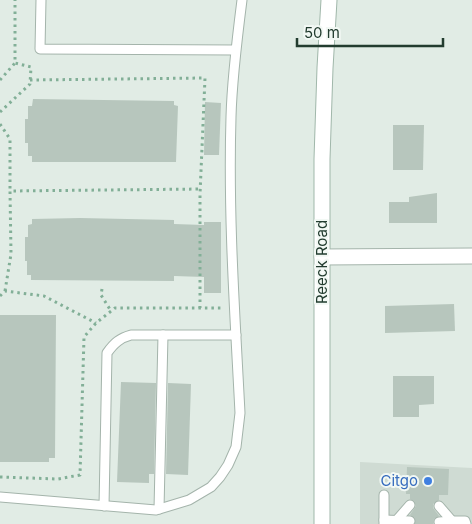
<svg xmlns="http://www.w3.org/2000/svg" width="472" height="524" font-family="Inter,sans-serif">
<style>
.built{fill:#cfdbd3}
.building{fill:#b7c6bd}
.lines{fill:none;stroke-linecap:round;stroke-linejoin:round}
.lane-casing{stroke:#a4b4ab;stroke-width:11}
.street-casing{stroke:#a4b4ab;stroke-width:17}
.secondary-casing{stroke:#a0b7aa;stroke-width:17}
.path{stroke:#82af97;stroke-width:3;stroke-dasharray:2.5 4;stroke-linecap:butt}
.lane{stroke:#fff;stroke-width:9}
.street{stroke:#fff;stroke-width:15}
.secondary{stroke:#fff;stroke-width:15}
.shop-dot{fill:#3f7fe0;stroke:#f2f8f4;stroke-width:2}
.labels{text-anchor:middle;stroke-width:4;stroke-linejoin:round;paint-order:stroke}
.street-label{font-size:15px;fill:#223c2f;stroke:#f2f8f4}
.shop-label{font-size:15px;fill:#366cbe;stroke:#f2f8f4;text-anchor:end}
</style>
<rect width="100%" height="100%" fill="#e1ece5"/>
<!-- built -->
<polygon class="built" points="360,462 472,468 472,524 360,524"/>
<!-- building -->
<g class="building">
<polygon points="33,99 174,101 174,105 178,106 176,162 32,162 32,156 28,156 28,143 25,143 25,119 28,119 28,106 32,106"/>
<polygon points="205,102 221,103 219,155 204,155"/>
<polygon points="393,125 424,125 423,170 393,170"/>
<polygon points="437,193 437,223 389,223 389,202 409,202 409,197"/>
<polygon points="80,218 174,220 174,224 204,225 204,222 221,222 221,293 204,293 204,277 174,276 174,281 31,280 31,275 27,275 27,261 25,261 25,237 28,237 28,225 32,224 32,219"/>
<polygon points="454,304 455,331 385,333 385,306"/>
<polygon points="0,315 56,315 55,458 49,458 49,462 0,462"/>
<polygon points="393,376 434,376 434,404 419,405 419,417 393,417"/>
<polygon points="121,382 156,383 154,474 149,474 149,483 117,482"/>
<polygon points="168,383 191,384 188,475 166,474"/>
<polygon points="407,467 449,469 448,495 439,495 439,500 433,504 433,508 439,516 434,519 433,524 415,524 415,518 410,515 416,506 414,501 410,499 410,494 406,494"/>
</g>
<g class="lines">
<!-- lane casing -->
<g class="lane-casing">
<g id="lane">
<polyline points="41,0 40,49 235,50"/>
<path d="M0,497L156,510L189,500L211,487L220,477L228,465L236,447L240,413C235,315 228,216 231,117C232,78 237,39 242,0"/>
<path d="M104,506L107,353C114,343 120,338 131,335H236"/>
<polyline points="439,506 452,521 439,522"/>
<polyline points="159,509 163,335"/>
<polyline points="384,520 384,495"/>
<polyline points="384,524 384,520 410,521"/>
<polyline points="399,524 396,521 410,505"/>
<polyline points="450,524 452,521 465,521 466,524"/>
</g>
</g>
<!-- street casing -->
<g class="street-casing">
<polyline id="street" points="322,257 472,256"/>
</g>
<!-- secondary casing -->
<g class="secondary-casing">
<polyline id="secondary" points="322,524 322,159 325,68 329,0"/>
</g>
<!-- path -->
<g class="path">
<polyline points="0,80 15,63"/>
<polyline points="30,80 205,78 200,194 200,308"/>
<polyline points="0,112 30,84 31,67 15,63 15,0"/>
<polyline points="0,124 10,139 10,191"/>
<polyline points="102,289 101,295 111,311"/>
<polyline points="5,291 11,254 10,191 201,189"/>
<polyline points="0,296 5,291 44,296 96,323"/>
<polyline points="0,477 58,479 80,475 84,337 96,323 115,308 221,308"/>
</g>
<!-- lane -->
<use href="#lane" class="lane"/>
<!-- street -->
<use href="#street" class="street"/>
<!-- secondary -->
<use href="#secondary" class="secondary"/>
</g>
<!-- markers -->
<circle class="shop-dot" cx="428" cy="481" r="5"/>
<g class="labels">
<!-- street labels -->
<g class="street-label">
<text transform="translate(322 262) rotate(-90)" y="5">Reeck Road</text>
</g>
<!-- shop labels -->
<g class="shop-label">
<text x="418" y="486">Citgo</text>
</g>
</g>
<!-- scale -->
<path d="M297 38v8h146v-8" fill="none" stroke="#223c2f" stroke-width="2.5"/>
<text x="304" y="38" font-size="15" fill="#223c2f" stroke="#f2f8f4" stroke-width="4" paint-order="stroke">50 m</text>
</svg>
